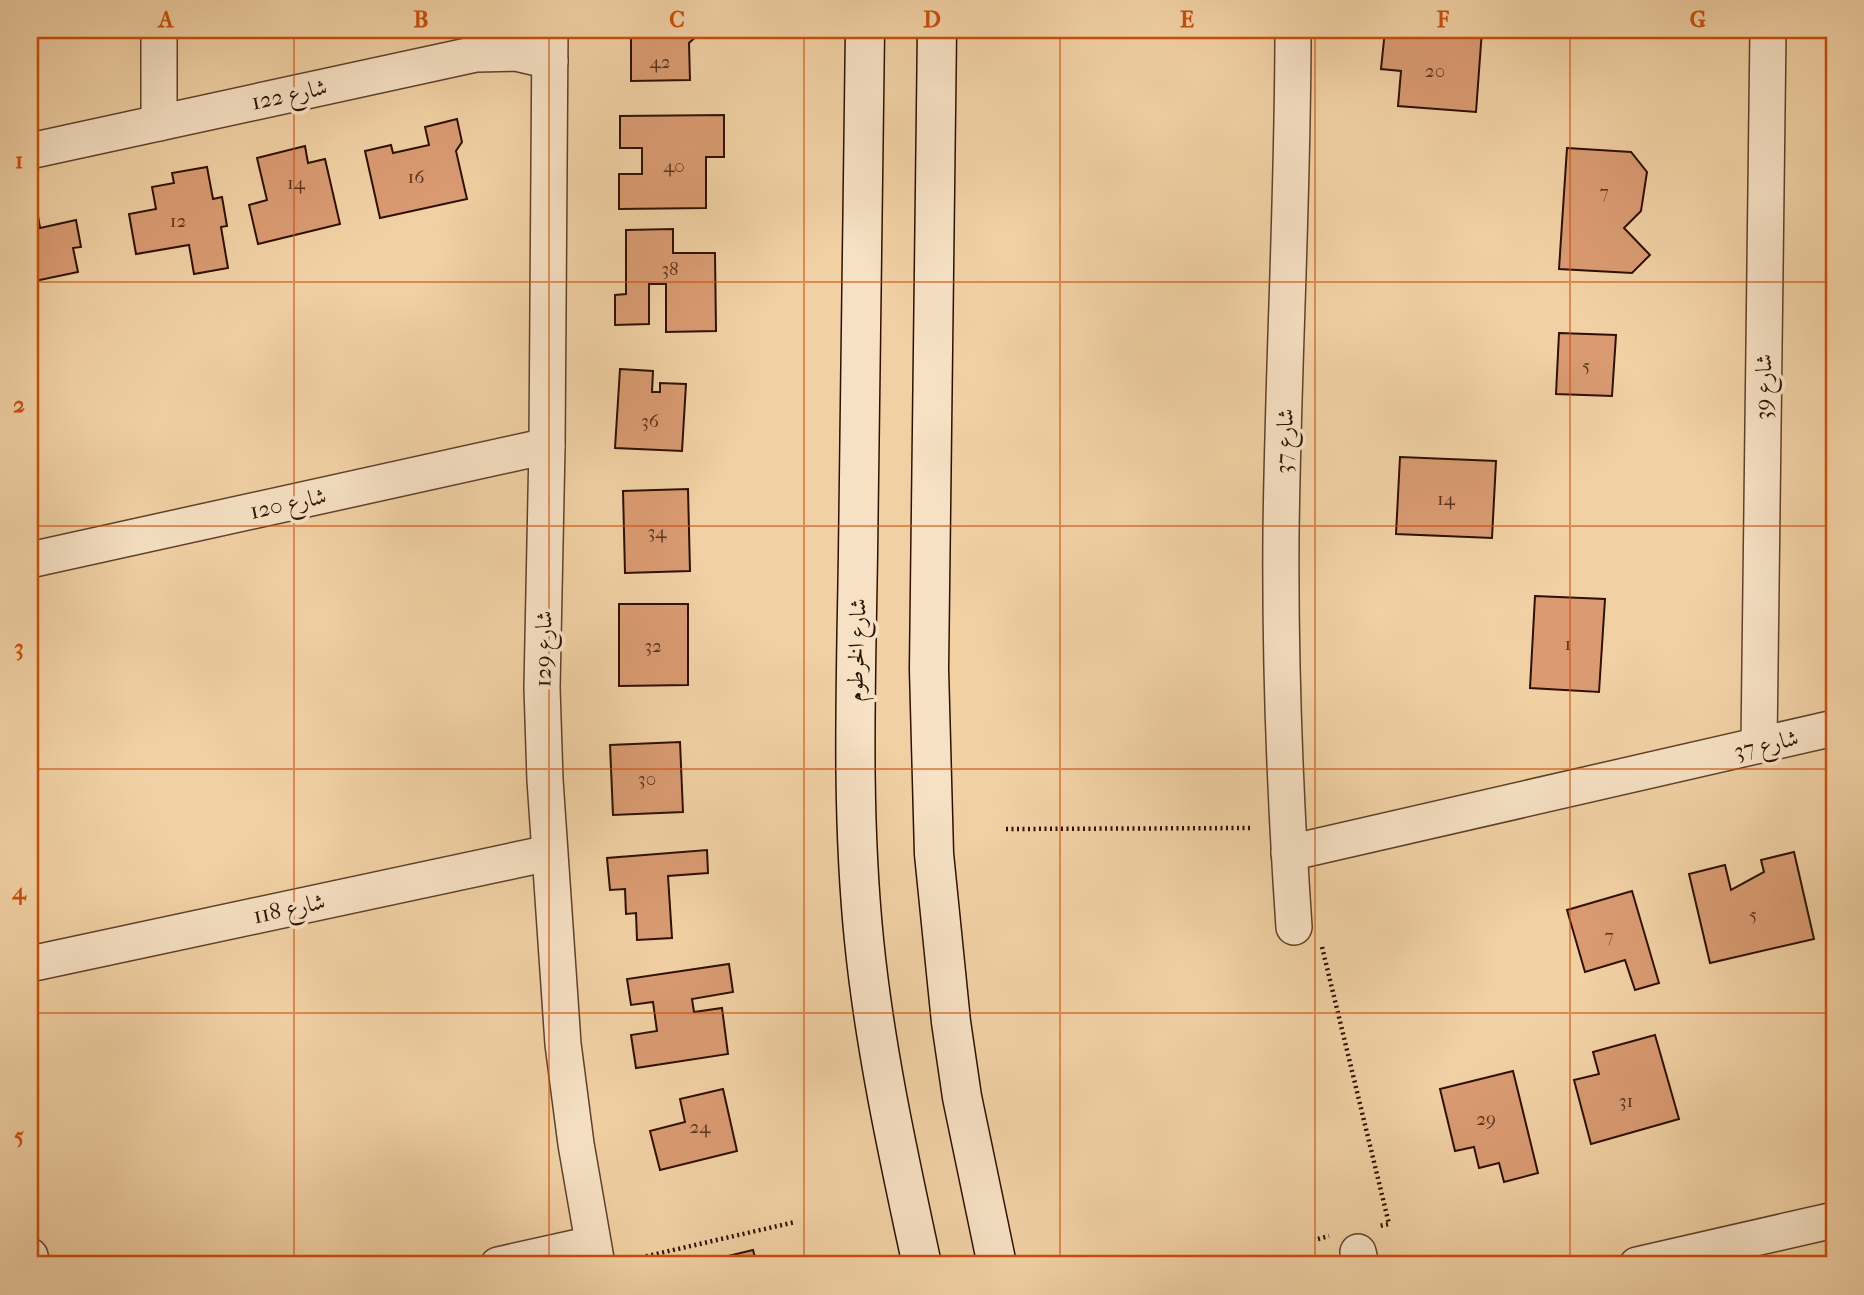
<svg xmlns="http://www.w3.org/2000/svg" width="1864" height="1295" font-family="'IM FELL French Canon',Amiri,serif">
<style>
.building{fill:#da9b72;stroke:#2e1100;stroke-width:2}
.lines{fill:none;stroke-linecap:round;stroke-linejoin:round}
.street-casing{stroke:#5f4129;stroke-width:38}
.secondary-casing{stroke:#2e1100;stroke-width:41}
.path{stroke:#2e1100;stroke-width:4.5;stroke-dasharray:2 3.5;stroke-linecap:butt}
.street{stroke:#f6e1c4;stroke-width:35}
.secondary{stroke:#f6e1c4;stroke-width:38}
.grid{fill:none;stroke:#cc4e0a;stroke-width:2;stroke-opacity:0.55}
.labels{text-anchor:middle;stroke-width:7;stroke-linejoin:round;paint-order:stroke}
.number-label{font-size:19px;fill:#59341c}
.street-label{font-size:23px;fill:#2e1100;stroke:#f6e1c4}
.neatline{fill:none;stroke:#cc4e0a;stroke-width:2.5}
.grid-label{font-size:23px;text-anchor:middle;font-weight:bold;fill:#cc4e0a}
</style>
<rect width="100%" height="100%" fill="#f1d1a4"/>
<filter id="stains"><feTurbulence type="fractalNoise" baseFrequency=".00286" numOctaves="4"/><feColorMatrix values="0 0 0 0 .2 0 0 0 0 .09 0 0 0 0 .02 0 0 0 .5 -.17"/></filter>
<radialGradient id="worn" r=".72"><stop offset=".6" stop-color="#630" stop-opacity="0"/><stop offset="1" stop-color="#630" stop-opacity=".3"/></radialGradient>
<!-- building -->
<g class="building">
<polygon points="631,30 699,30 699,34 689,43 690,80 631,81"/>
<rect x="1084" y="30" width="67" height="5"/>
<polygon points="1385,30 1482,30 1476,112 1398,106 1401,71 1381,69"/>
<polygon points="724,115 724,157 706,157 706,208 619,209 619,174 642,174 642,148 620,148 620,116"/>
<polygon points="457,119 462,142 456,151 467,199 380,218 365,151 391,145 393,153 429,145 425,127"/>
<polygon points="305,146 308,163 325,159 340,224 258,244 249,205 267,200 257,158"/>
<polygon points="1567,148 1631,152 1647,172 1641,211 1624,228 1650,255 1632,273 1559,269"/>
<polygon points="207,167 213,199 222,197 227,226 221,227 228,268 194,274 189,245 136,254 129,214 156,209 152,187 174,183 172,173"/>
<polygon points="38,216 40,228 76,220 81,247 73,248 78,272 30,282 30,217"/>
<polygon points="673,229 673,253 715,253 716,331 666,332 666,284 649,284 649,324 615,325 615,295 626,294 626,230"/>
<polygon points="1559,333 1616,335 1612,396 1556,394"/>
<polygon points="620,369 653,371 652,392 660,392 660,383 686,384 682,451 615,448"/>
<polygon points="1400,457 1496,461 1492,538 1396,534"/>
<polygon points="688,489 690,571 625,573 623,491"/>
<polygon points="1535,596 1605,599 1599,692 1530,688"/>
<polygon points="619,604 688,604 688,685 619,686"/>
<polygon points="680,742 683,812 613,815 610,745"/>
<polygon points="707,850 708,873 668,876 672,938 637,940 636,913 626,914 625,889 610,890 607,858"/>
<polygon points="1794,852 1814,939 1710,963 1689,874 1725,865 1731,890 1764,872 1761,860"/>
<polygon points="1632,891 1659,983 1635,990 1625,960 1585,972 1567,910"/>
<polygon points="729,964 733,992 692,999 694,1012 722,1008 728,1054 636,1068 631,1035 657,1031 653,1002 631,1005 627,979"/>
<polygon points="1655,1035 1679,1119 1591,1144 1574,1080 1599,1074 1593,1052"/>
<polygon points="1513,1071 1538,1173 1504,1182 1499,1163 1479,1168 1474,1147 1455,1151 1440,1089"/>
<polygon points="723,1089 737,1151 660,1170 650,1131 685,1122 680,1099"/>
<polygon points="753,1250 757,1265 691,1265"/>
</g>
<g class="lines">
<!-- street casing -->
<g class="street-casing">
<g id="street">
<polyline points="550,30 547,446 542,688 545,780 563,1044 576,1144 597,1265"/>
<path d="M1293,30C1293,198 1283,366 1281,534C1280,665 1285,796 1294,927"/>
<polyline points="159,123 159,30"/>
<polyline points="30,151 476,54 516,53 550,61"/>
<polyline points="30,560 547,446"/>
<polyline points="1759,745 1768,30"/>
<polyline points="1289,853 1834,728"/>
<polyline points="30,964 549,853"/>
<polyline points="1358,1252 1361,1265"/>
<polyline points="30,1256 32,1265"/>
<polyline points="498,1265 592,1244"/>
<polyline points="1637,1265 1834,1220"/>
</g>
</g>
<!-- secondary casing -->
<g class="secondary-casing">
<g id="secondary">
<path d="M865,30C863,204 860,379 858,554C856,683 851,811 864,940C875,1050 899,1158 922,1265"/>
<polyline points="937,30 929,669 934,854 951,1022 962,1097 997,1265"/>
</g>
</g>
<!-- path -->
<g class="path">
<polyline points="1006,829 1253,828"/>
<polyline points="1322,947 1389,1224 1379,1226"/>
<polyline points="1318,1239 1329,1236"/>
<polyline points="630,1260 795,1222"/>
</g>
<!-- street -->
<use href="#street" class="street"/>
<!-- secondary -->
<use href="#secondary" class="secondary"/>
</g>
<!-- grid -->
<path class="grid" d="M294,30V1265M549,30V1265M804,30V1265M1060,30V1265M1315,30V1265M1570,30V1265M30,282H1834M30,526H1834M30,769H1834M30,1013H1834"/>
<g class="labels">
<!-- number labels -->
<g class="number-label">
<text x="660" y="68">42</text>
<text x="1435" y="77">20</text>
<text x="674" y="172">40</text>
<text x="416" y="183">16</text>
<text x="296" y="189">14</text>
<text x="1604" y="198">7</text>
<text x="178" y="227">12</text>
<text x="670" y="275">38</text>
<text x="1586" y="372">5</text>
<text x="650" y="427">36</text>
<text x="1446" y="505">14</text>
<text x="657" y="538">34</text>
<text x="1568" y="650">1</text>
<text x="653" y="652">32</text>
<text x="647" y="785">30</text>
<text x="1753" y="921">5</text>
<text x="1609" y="942">7</text>
<text x="1626" y="1107">31</text>
<text x="1486" y="1125">29</text>
<text x="700" y="1133">24</text>
</g>
<!-- street labels -->
<g class="street-label">
<text transform="translate(289 94) rotate(-12)" y="8">شارع 122</text>
<text transform="translate(1763 387) rotate(-89)" y="8">شارع 39</text>
<text transform="translate(1284 441) rotate(-88)" y="8">شارع 37</text>
<text transform="translate(288 503) rotate(-12)" y="8">شارع 120</text>
<text transform="translate(543 649) rotate(-89)" y="8">شارع 129</text>
<text transform="translate(856 650) rotate(-88)" y="8">شارع الخرطوم</text>
<text transform="translate(1766 744) rotate(-13)" y="8">شارع 37</text>
<text transform="translate(289 908) rotate(-12)" y="8">شارع 118</text>
</g>
</g>
<!-- margin -->
<rect width="1864" height="1295" fill="none" stroke="#f1d1a4" stroke-width="77"/>
<rect x="38" y="38" width="1788" height="1218" class="neatline"/>
<g class="grid-label">
<text x="166" y="27">A</text>
<text x="421" y="27">B</text>
<text x="677" y="27">C</text>
<text x="932" y="27">D</text>
<text x="1187" y="27">E</text>
<text x="1443" y="27">F</text>
<text x="1698" y="27">G</text>
<text x="19" y="168">1</text>
<text x="19" y="412">2</text>
<text x="19" y="655">3</text>
<text x="19" y="899">4</text>
<text x="19" y="1143">5</text>
</g>
<rect width="100%" height="100%" filter="url(#stains)"/>
<rect width="100%" height="100%" fill="url(#worn)"/>
</svg>
